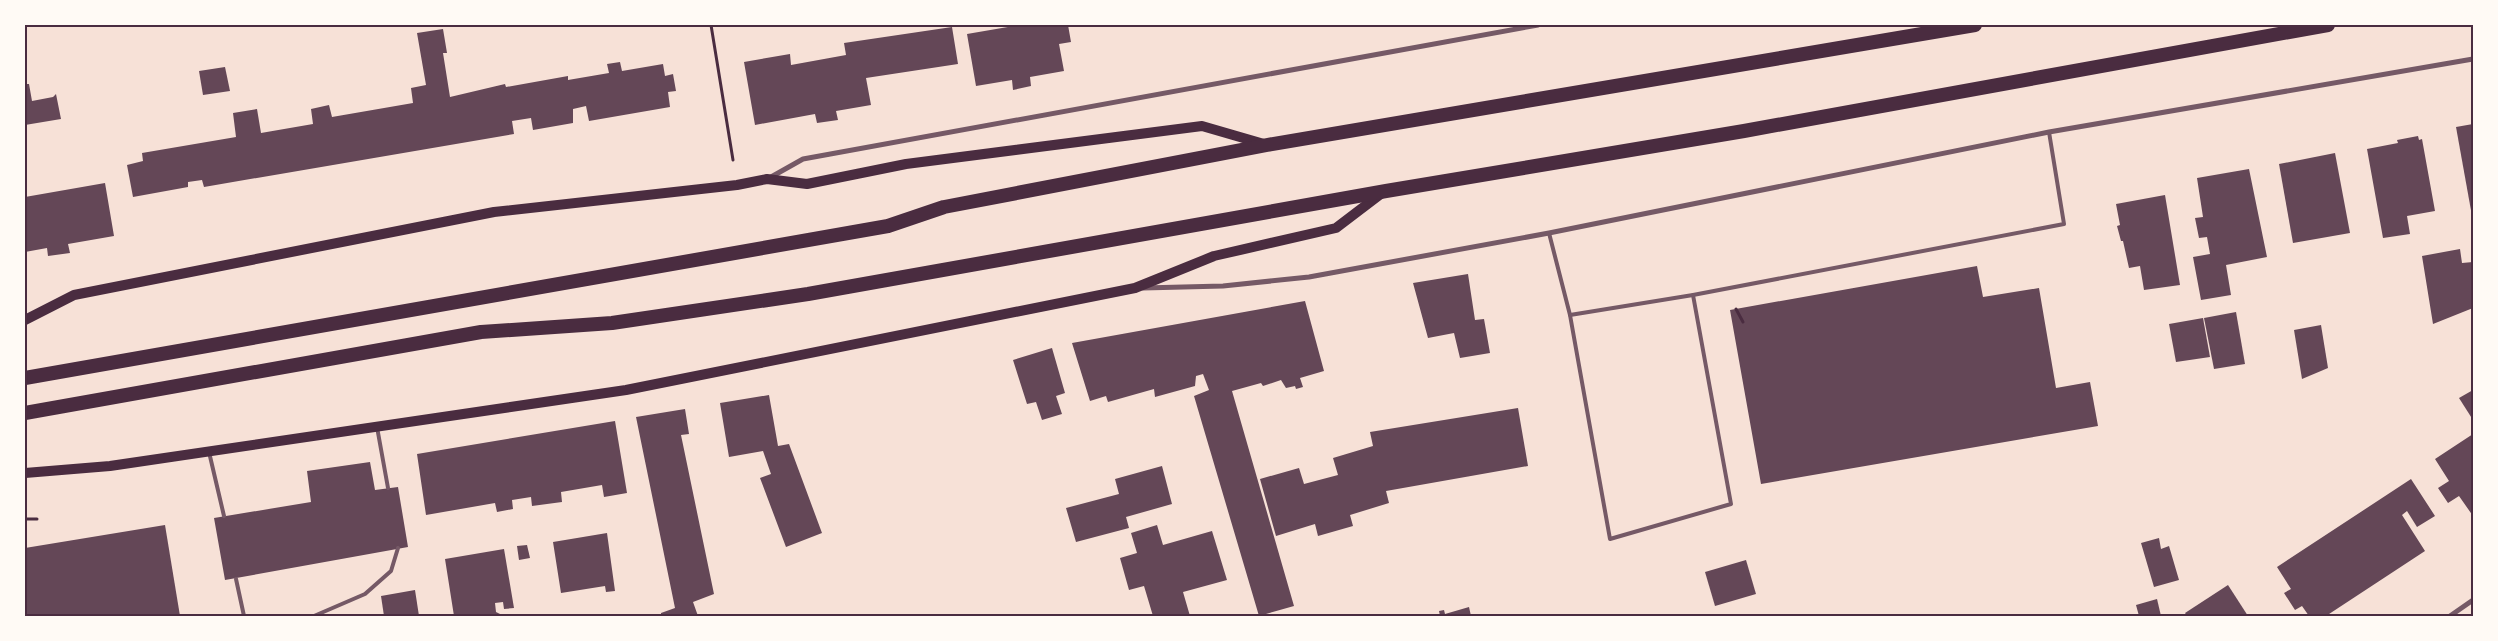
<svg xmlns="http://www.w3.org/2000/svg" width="2498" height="641" font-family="Commissioner,sans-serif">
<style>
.building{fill:#644757}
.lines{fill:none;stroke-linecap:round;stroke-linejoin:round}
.path{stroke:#4a2c40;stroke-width:3}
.service{stroke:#755966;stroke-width:4}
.minor{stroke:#755966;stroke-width:5}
.secondary{stroke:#4a2c40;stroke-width:10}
.trunk{stroke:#4a2c40;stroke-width:14}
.neatline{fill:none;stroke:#4a2c40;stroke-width:2}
</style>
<rect width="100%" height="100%" fill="#f7e1d7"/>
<!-- building -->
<g class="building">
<polygon points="1020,25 1068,25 1071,42 1059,44 1064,71 1030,77 1031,86 1013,90 1012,80 976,86 967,34"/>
<polygon points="952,27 958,64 866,78 871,105 836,111 838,120 817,123 815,114 755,125 744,62 790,54 791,65 846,55 844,43"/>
<polygon points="443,29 447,53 443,53 450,97 505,84 506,87 568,76 568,80 609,73 607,64 620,62 622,71 663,64 665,76 673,74 676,91 668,92 670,107 589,121 586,106 573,109 573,123 533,130 531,118 512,121 514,134 204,187 202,180 188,182 188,187 133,197 127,165 143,161 142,153 236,137 233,113 257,109 261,133 313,124 311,109 329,105 332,117 413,103 411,88 426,85 417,33"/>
<polygon points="225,67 230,91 203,95 199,71"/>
<polygon points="25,84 29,84 32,101 53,97 56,94 61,119 25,125"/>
<polygon points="2473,124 2473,216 2472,216 2456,127"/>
<polygon points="2418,136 2419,140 2422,139 2435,211 2407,216 2410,234 2383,238 2367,149 2398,143 2397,140"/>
<polygon points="2335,153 2350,233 2293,243 2279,164"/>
<polygon points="2249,169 2267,257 2226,265 2231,295 2201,300 2193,257 2210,254 2207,237 2199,238 2195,218 2203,217 2197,178"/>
<polygon points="105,183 114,236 68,244 70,253 48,256 47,248 25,252 25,197"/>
<polygon points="2165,195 2180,285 2144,290 2140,266 2129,268 2123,241 2121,241 2117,226 2120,225 2116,204"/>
<polygon points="2460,249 2462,263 2473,262 2473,308 2433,324 2422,256"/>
<polygon points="1977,266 1983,297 2039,288 2056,388 2090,382 2098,426 1761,484 1730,310"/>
<polygon points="1468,274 1475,320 1484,319 1490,353 1460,358 1454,333 1428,338 1413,283"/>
<polygon points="1305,301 1324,371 1300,378 1303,387 1296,389 1295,386 1286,388 1281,380 1263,386 1261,383 1232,391 1294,606 1259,616 1194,396 1209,390 1203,374 1196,376 1195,386 1155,397 1154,389 1108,402 1106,396 1090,401 1072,343"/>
<polygon points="2236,312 2245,364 2214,369 2204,318"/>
<polygon points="2203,318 2210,357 2176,362 2169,324"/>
<polygon points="2321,325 2328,368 2302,379 2294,330"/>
<polygon points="1052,348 1065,393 1056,396 1062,414 1042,420 1036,402 1027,404 1013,360"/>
<polygon points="2473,390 2473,420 2459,398"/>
<polygon points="769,395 778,446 789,444 822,533 786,547 760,478 771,474 763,451 729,457 720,403"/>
<polygon points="1518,408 1528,466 1386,491 1389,503 1350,515 1353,526 1318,536 1315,524 1276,536 1260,479 1299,468 1304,484 1338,475 1333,458 1373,446 1370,432"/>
<polygon points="685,409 689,434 681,435 714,594 693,602 698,616 661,616 661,613 675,608 636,417"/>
<polygon points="615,421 627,493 604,497 602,485 561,492 562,502 532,506 531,497 512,500 513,509 497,512 495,503 426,515 417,454"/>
<polygon points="2473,434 2473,516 2459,496 2448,503 2438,488 2449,481 2435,459"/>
<polygon points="370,462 375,490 398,487 408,547 225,580 214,518 311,502 307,471"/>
<polygon points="1162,466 1172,504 1126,517 1129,528 1076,542 1066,508 1119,494 1115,479"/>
<polygon points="2411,479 2435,516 2417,527 2407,511 2402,515 2425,551 2326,616 2309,616 2302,606 2295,610 2284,593 2291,589 2277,567"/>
<polygon points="165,525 180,616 25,616 25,548"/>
<polygon points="1157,525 1163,545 1212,531 1227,580 1183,592 1190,616 1153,616 1144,586 1129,590 1120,558 1137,553 1131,533"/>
<polygon points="607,533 615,591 606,592 605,586 561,593 553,542"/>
<polygon points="2159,538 2161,549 2169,546 2179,580 2154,587 2141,543"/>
<polygon points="527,545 530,558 519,560 517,546"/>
<polygon points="504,549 514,608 504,609 503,602 495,603 496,612 504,616 454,616 445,559"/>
<polygon points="1746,560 1756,594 1715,606 1705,572"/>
<polygon points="2228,585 2248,616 2187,616 2185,613"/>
<polygon points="415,590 419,616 384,616 381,596"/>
<polygon points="2157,599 2161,616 2139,616 2136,605"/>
<polygon points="1469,607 1471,616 1440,616 1439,611 1444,610 1445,614"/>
</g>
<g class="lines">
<!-- path -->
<g class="path">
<polyline points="711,25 733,160"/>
<polyline points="1736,309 1743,322"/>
<polyline points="25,519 37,519"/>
</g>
<!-- service -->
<g class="service">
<polyline points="1549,233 1570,315 1610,539 1731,504 1693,295"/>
<polyline points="1570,315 1693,295 2064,224 2049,132"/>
<polyline points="377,427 388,488"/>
<polyline points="209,452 224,516"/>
<polyline points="236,579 244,616"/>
<polyline points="314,616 365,594 391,571 398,548"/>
</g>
<!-- minor -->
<g class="minor">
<polyline points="771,177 803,159 1538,25"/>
<polyline points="1143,288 1223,286 1309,277 1549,233 2049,132 2473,59"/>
<polyline points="2450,616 2473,600"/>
</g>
<!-- secondary -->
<g class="secondary">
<polyline points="25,320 74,295 494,212 737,185 767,179 807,184 906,164 1202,126 1264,144"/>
<polyline points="25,473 110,466 626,390 1135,288 1214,256 1336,228 1382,193"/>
</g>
<!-- trunk -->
<g class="trunk">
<polyline points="25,378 888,226 944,207 1267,145 1975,25"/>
<polyline points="25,413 481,332 612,323 808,294 1386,191 1744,131 2328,25"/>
</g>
</g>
<!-- border -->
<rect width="2498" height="641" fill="none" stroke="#fffaf5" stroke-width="52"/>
<rect x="26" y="26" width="2446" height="589" class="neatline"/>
</svg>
